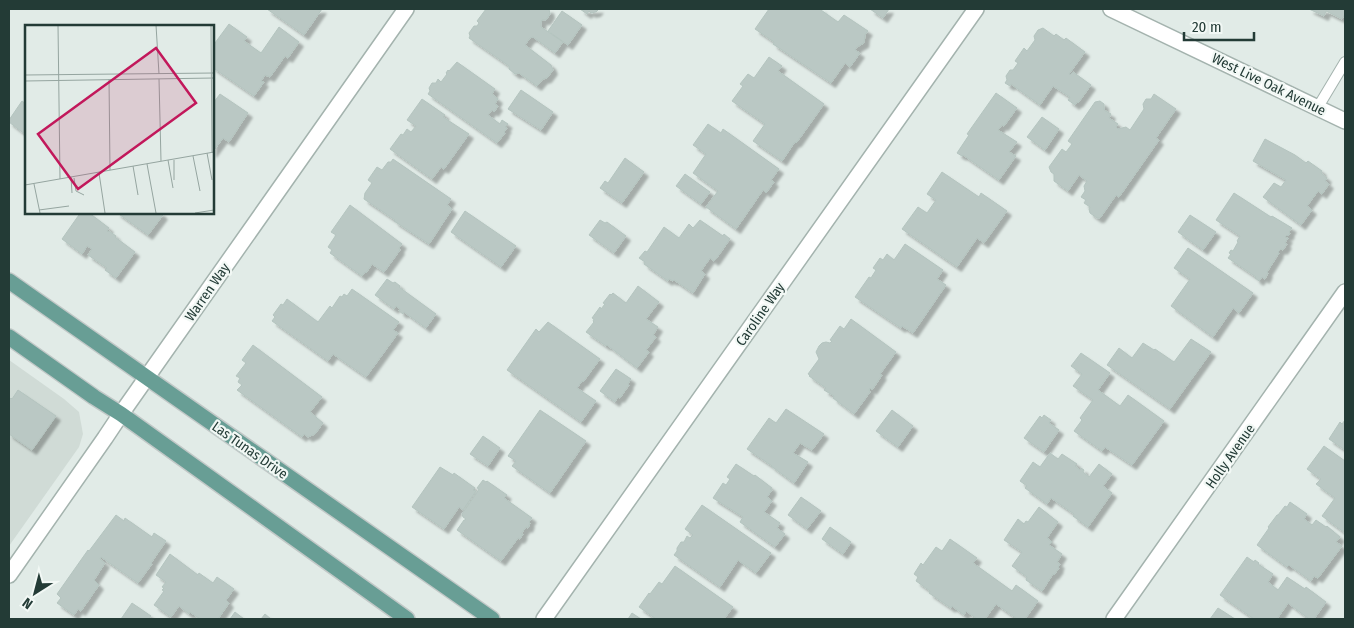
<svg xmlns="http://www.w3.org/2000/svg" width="1354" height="628" font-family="'Fira Sans Condensed',sans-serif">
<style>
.built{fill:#d0dbd6}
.building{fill:#bac8c4;stroke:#b4c4bf;filter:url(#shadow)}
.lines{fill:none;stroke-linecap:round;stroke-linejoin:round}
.service-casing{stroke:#a4b3ae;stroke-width:12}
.minor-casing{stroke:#a4b3ae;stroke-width:18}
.tertiary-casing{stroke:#a4b3ae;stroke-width:18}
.primary-casing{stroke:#c1c8c7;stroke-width:18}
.service{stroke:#fff;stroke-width:10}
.minor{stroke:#fff;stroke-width:15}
.tertiary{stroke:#fff;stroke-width:15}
.primary{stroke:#689e95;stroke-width:15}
.labels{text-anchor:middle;stroke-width:4.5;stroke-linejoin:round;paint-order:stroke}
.street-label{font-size:14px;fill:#233b36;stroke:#f2f8f5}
.inset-road{fill:none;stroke:#95a5a0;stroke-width:1}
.view{fill:#c2185b;fill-opacity:0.15;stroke:#c2185b;stroke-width:2.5}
.inset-edge{fill:none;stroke:#233b36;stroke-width:2.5}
</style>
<defs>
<filter id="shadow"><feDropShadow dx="4.5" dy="4.5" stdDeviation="1" flood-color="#0004"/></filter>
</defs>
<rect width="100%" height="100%" fill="#e1ebe7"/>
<!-- built -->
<polygon class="built" points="9,360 64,399 79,412 83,434 79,447 9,546"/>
<!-- building -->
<g class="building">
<polygon points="267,9 322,9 304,35"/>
<polygon points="486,9 549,9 550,14 546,20 542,20 541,23 541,27 563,42 555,53 533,37 530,38 525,45 551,65 553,70 547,78 543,79 537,86 519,73 515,74 509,69 509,66 469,38 470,36 469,33 474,26 477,26 479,23 477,21"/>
<polygon points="580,9 599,9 596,12 591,13 589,11 587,14"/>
<polygon points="769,9 822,9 821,10 838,22 844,15 868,31 865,35 864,43 857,47 855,50 860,53 850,67 845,63 831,83 773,44 774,42 755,29"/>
<polygon points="870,9 889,9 883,18"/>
<polygon points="1309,9 1345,9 1345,14 1342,19 1326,11 1324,16"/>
<polygon points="562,11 582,25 568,45 548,31"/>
<polygon points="229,24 247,37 244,41 261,53 279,27 299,42 288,58 285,56 270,77 265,75 261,81 264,82 254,96 212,67 212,47"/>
<polygon points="1043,28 1054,36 1056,34 1064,40 1066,38 1085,52 1069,74 1070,75 1073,72 1091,85 1078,103 1077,102 1075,105 1068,100 1070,97 1053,86 1040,105 1011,84 1010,86 1005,83 1007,80 1006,76 1010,70 1013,70 1018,63 1015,61 1024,48 1027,51 1035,40 1034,36 1038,30"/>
<polygon points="769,57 782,66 778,71 824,104 797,142 794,143 782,161 753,141 765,124 732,101 743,86 740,84 748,74 754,78"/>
<polygon points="457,62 495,89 492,94 498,99 495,104 498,106 494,112 492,110 488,115 500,124 502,120 508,124 505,127 507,128 504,132 505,133 497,143 428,94 430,91 429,88 432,83 436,83 438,79 441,82 447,74 446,73 448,70 449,71"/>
<polygon points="521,90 553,112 541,130 508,109"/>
<polygon points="996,93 1017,108 1004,126 1002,125 998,130 1017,142 1009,152 1016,156 999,180 963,155 962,156 957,153 969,135 967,134"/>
<polygon points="220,94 248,113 229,142 223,138 212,153 212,100 214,102"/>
<polygon points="1154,94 1176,109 1156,138 1159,140 1119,197 1116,195 1100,218 1097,218 1090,213 1089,209 1090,207 1084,203 1086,200 1081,197 1085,191 1084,186 1087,181 1079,175 1068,191 1054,181 1054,174 1051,172 1049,167 1062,149 1066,152 1072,144 1068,141 1095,102 1100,101 1104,104 1104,110 1111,114 1109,118 1118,124 1116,127 1118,129 1126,127 1130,130 1144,109 1143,104 1146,99 1151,99"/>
<polygon points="422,99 445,115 443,117 469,134 444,169 441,167 432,179 390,149 401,134 403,135 407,129 411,132 416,126 407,120"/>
<polygon points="22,101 26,104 26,135 9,122 9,120"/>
<polygon points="1042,117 1059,129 1045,150 1027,137"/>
<polygon points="708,124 721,133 723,129 779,169 771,180 774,182 766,193 763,190 736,229 706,207 718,191 693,173 706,154 693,145"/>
<polygon points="1265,139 1295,155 1306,163 1308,161 1322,171 1321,173 1327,178 1325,181 1329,184 1322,194 1318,191 1307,206 1312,210 1301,225 1263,197 1274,183 1281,187 1286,180 1253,161"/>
<polygon points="625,158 644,172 622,203 600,188 605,181 608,183"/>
<polygon points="393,159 451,199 447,205 452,209 429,244 394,221 395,220 364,199 365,193 372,183 368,180 377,167 382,170 388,162 391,162"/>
<polygon points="942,172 979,197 981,193 1007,211 984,243 977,238 957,267 902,229 918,207 927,213 936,200 927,194"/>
<polygon points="685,174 710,192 701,204 676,186"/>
<polygon points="1234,193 1271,217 1272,216 1292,228 1289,232 1290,233 1288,236 1287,235 1285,237 1288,238 1285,243 1287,244 1283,250 1281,249 1278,252 1279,253 1267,272 1268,273 1265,279 1262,277 1259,281 1255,278 1256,277 1228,258 1231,254 1229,253 1231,250 1233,251 1238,242 1237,241 1240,236 1216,220"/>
<polygon points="350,205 402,244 399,248 400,250 384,272 372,264 366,273 365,272 362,276 330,253 332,250 328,247 336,235 331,232"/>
<polygon points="465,211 516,246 501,267 451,232"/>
<polygon points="81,212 88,212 109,228 107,231 108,232 109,231 116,236 115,237 135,252 116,278 105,270 107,268 88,255 92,249 87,246 82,254 62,239"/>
<polygon points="116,212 160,212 163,215 148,235"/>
<polygon points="1190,215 1216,232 1203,250 1178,232"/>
<polygon points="600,220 605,223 607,222 626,236 614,253 589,235"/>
<polygon points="700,220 723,236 724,234 730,239 716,259 714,261 710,258 701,271 705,274 703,277 693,293 674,280 673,281 669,279 668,281 644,264 645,262 639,258 645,251 647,252 664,227 679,238 689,224 693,228"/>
<polygon points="905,244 943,270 937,279 946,285 913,333 902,326 901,328 855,297 869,277 871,278 876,270 873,268 880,258 883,260 887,254 894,260"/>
<polygon points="1188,248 1253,293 1239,313 1233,308 1213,337 1171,306 1190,279 1174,268"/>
<polygon points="387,279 393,283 395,282 400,286 399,287 436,314 426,328 404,312 403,314 399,311 400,309 396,306 394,309 375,295"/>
<polygon points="638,286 659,302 646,319 658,327 653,335 656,337 646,350 649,352 637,368 607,345 606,346 586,332 594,322 593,321 594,319 592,318 600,307 601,309 605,304 603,303 610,294 611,295 613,293 626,303"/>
<polygon points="352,289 399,322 393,330 398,333 366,377 333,354 328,361 272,321 275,317 273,315 281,304 283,305 287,299 318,322 330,306 332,308 340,296 342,297 344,294 347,296"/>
<polygon points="851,319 896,352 880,374 882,375 872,390 870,388 869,390 870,392 854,414 833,398 834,396 824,390 826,388 809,376 810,375 808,374 819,359 816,352 819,346 822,343 826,342 830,343 832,341 830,340 840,326 844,329"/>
<polygon points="548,322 600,359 583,382 582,381 577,388 596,401 581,422 507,370 536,329 539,332"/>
<polygon points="1191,339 1211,352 1170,409 1107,365 1119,348 1132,358 1143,343 1154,350 1155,349 1174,362"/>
<polygon points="253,345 322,397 310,412 323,423 315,434 308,437 304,434 302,437 237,390 242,385 238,382 240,378 236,376 246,363 242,360"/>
<polygon points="1081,353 1110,373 1098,390 1120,406 1128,395 1164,421 1132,465 1105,447 1102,451 1074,431 1082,420 1080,418 1093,400 1073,386 1082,374 1071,366"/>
<polygon points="616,369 631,379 628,384 629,385 620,398 618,397 615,402 600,391"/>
<polygon points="18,390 56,416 32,450 9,434 9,400 11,398 12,399"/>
<polygon points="786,409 824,434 812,450 800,443 793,453 808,462 794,483 771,466 772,466 747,449 769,418 776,423"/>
<polygon points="540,410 586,441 550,493 512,466 516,461 508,456"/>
<polygon points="892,410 913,426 898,447 876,431"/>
<polygon points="1044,415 1051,420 1049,423 1059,430 1044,452 1024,438 1040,416 1042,418"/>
<polygon points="1345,420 1345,450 1329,439 1340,422 1342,424"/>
<polygon points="483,436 500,448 488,466 470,454"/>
<polygon points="1324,446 1345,461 1345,533 1322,516 1335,498 1316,484 1321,479 1307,469"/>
<polygon points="1050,453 1058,459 1062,454 1077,464 1075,466 1080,470 1081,468 1084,470 1083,472 1089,477 1099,464 1112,474 1103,486 1112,493 1088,527 1073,516 1074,514 1051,498 1047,504 1025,488 1027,486 1020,481 1033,462 1040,467"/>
<polygon points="736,464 754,476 755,475 772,488 770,489 772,490 767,497 772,501 764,512 780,523 777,528 785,534 775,547 740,522 743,517 713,498 723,483 726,485 730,479 727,477"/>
<polygon points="440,467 453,475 454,473 475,488 473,490 476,491 463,510 459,507 444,529 412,507"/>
<polygon points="483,480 486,482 487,481 507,495 504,498 532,518 529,522 530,523 528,528 526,527 521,534 523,534 520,539 518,538 501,561 457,530 464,520 465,520 466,519 463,517 462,514 476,494 479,489 477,488"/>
<polygon points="801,497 821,511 807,529 788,515"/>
<polygon points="1290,502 1307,514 1304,519 1312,525 1316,520 1326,527 1327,526 1340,537 1336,542 1342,546 1318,578 1314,576 1311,581 1289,565 1287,567 1257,545 1269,528 1268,527 1277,515 1278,515 1285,506 1287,507"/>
<polygon points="702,505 771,553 756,573 738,560 720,587 674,555 677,551 677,548 681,542 684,542 687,536 690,538 693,535 685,529"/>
<polygon points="1039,507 1058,522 1047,538 1052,542 1049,545 1062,554 1057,562 1060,564 1058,567 1059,568 1054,575 1053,574 1042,591 1026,580 1027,577 1012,566 1022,552 1004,540 1018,519 1024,524 1026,521 1028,522"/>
<polygon points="116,515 124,521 125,518 152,537 154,533 166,541 151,563 152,564 138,583 101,557 100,559 105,563 94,580 99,585 81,611 78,609 74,615 57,603 61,598 57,594 88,550 89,551"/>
<polygon points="830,527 851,542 843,554 822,539"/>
<polygon points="950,539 977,558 973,563 1012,591 1016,585 1038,601 1025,619 1017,619 996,604 985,619 977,619 966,611 964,615 952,606 951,608 929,593 930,591 916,581 918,577 914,574 921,563 923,565 936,547 942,551"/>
<polygon points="170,554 198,575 199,573 213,583 217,577 234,589 226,600 229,603 218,619 200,619 190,612 189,614 179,606 171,617 154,605 164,591 162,590 164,588 162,587 166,582 156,575"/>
<polygon points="1247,557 1254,562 1255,560 1259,563 1258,564 1273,574 1268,582 1278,590 1287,577 1305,589 1306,587 1326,602 1314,619 1309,619 1288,603 1277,619 1254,619 1220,595"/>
<polygon points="675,566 733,607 724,619 656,619 639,607 649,593 650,594 659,582 662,584"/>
<polygon points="132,603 151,616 149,619 121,619"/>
<polygon points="1218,608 1235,619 1210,619"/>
<polygon points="235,612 244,619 230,619"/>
<polygon points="632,613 641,619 628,619"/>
<polygon points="265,614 271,619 261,619"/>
</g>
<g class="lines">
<!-- service casing -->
<g class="service-casing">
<polyline id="service" points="1318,107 1345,62"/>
</g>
<!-- minor casing -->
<g class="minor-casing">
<g id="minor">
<polyline points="9,575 105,438 121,414 406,9"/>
<polyline points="544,619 976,9"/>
</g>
</g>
<!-- tertiary casing -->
<g class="tertiary-casing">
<g id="tertiary">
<polyline points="1111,9 1345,121"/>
<polyline points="1114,619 1345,292"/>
</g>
</g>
<!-- primary casing -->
<g class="primary-casing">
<g id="primary">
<polyline points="9,281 492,619"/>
<polyline points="9,337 94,397 121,414 407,619"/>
</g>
</g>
<!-- service -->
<use href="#service" class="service"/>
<!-- minor -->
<use href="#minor" class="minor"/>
<!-- tertiary -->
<use href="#tertiary" class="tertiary"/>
<!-- primary -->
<use href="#primary" class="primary"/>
</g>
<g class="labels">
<!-- street labels -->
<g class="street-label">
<text transform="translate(1269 84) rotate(26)" y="5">West Live Oak Avenue</text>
<text transform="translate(207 292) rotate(-55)" y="5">Warren Way</text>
<text transform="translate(760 314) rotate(-55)" y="5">Caroline Way</text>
<text transform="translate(250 450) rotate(35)" y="5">Las Tunas Drive</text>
<text transform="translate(1230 456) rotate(-55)" y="5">Holly Avenue</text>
</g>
</g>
<!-- overview -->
<g transform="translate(25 25)">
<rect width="189" height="189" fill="#e1ebe7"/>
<path class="inset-road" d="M33,0L35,154M131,0L134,49M186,0L187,128M0,50L189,48M84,54L85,145M134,54L136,136M0,56L189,53M182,128L187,155M168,131L175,166M143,135L148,163M149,135V155M122,139L131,188M108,141L113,170M74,148L80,188M46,152L47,168M49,153L51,166L59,170M9,159L15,188M0,160L189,127M14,185L44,181M170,188L189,185"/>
<path class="view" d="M131,23L171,78L53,164L13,109Z"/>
<rect width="189" height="189" class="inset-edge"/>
</g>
<!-- border -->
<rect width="1354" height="628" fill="none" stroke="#233b36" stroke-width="20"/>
<!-- north arrow -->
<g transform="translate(35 593) rotate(216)" stroke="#f2f8f5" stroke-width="4" paint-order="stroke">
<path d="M0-4L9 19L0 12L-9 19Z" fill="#233b36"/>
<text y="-8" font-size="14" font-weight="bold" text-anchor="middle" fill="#233b36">N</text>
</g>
<!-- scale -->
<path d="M1184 32v8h70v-8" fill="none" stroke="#233b36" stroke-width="2.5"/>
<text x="1192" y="32" font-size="15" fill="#233b36" stroke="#f2f8f5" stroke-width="4" paint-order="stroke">20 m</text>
</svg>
